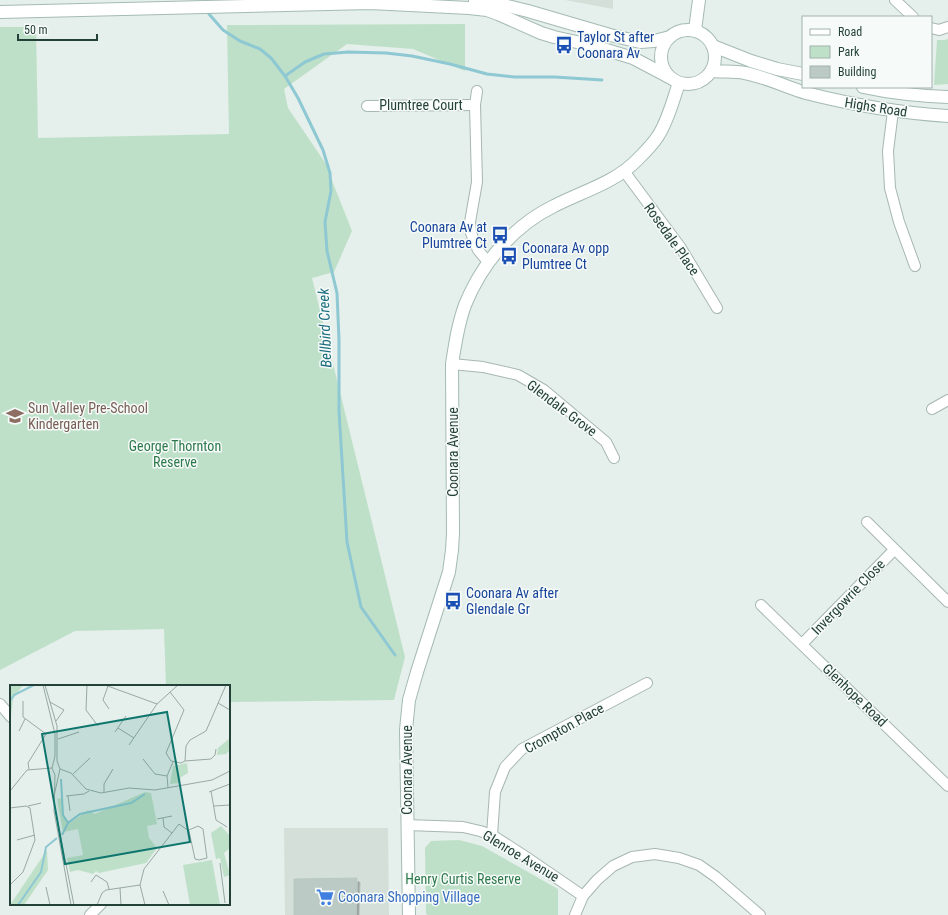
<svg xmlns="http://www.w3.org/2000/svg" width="948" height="915" font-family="'Roboto Condensed',sans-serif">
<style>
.built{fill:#d4dfda}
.green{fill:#bfe0c8}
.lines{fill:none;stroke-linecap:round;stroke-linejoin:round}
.stream{stroke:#8ec8d3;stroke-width:3}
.building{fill:#bbcac4;stroke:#b8c9c2;filter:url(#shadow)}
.street-casing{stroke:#a7b7b2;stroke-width:12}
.secondary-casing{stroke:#a4bbb3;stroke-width:14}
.street{stroke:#fff;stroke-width:10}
.secondary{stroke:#fff;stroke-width:12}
.labels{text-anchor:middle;stroke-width:3;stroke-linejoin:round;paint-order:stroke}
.transit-label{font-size:14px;fill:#164399;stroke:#f6fbf9;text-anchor:start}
.street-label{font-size:14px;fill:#244139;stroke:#f6fbf9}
.education-label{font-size:14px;fill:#785e54;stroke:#f6fbf9;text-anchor:start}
.park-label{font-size:14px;fill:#2d794b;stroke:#f6fbf9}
.shop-label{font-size:14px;fill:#366cbe;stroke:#f6fbf9;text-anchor:start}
.water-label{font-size:15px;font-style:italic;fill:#1c6e7f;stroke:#f6fbf9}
.inset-river{fill:none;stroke:#8ec8d3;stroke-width:2}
.inset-road{fill:none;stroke:#98a9a4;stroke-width:1}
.view{fill:#0f766e;fill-opacity:0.15;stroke:#0f766e;stroke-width:2}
.inset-edge{fill:none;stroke:#244139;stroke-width:2}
</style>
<defs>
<filter id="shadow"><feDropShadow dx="2.5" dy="4" stdDeviation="0" flood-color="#0004"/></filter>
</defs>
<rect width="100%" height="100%" fill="#e5efeb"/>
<!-- built -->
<g class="built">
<polygon points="565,0 613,0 613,9"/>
<polygon points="284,828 388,828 389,915 285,915"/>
</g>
<!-- green -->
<g class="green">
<polygon points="465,24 465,71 413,49 347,44 284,89 288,108 328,167 333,183 352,231 334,272 312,278 405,657 394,700 229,702 229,686 166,686 164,629 75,631 0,670 0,27 36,27 38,138 229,134 227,25"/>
<polygon points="948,39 948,84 934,85 937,40 945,40"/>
<polygon points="459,840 482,846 558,889 558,915 428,915 426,914 425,848 431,841"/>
</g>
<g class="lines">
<!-- stream -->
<g class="stream">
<polyline points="209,14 223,30 240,41 260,49 271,58 285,76 298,98 323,150 330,173 331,191 325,222 327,251 337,293 339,340 339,411 347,542 361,607 395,655"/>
<polyline points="285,76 305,62 324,54 348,52 386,53 412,56 450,64 487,74 514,77 555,77 602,80"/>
</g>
</g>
<!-- building -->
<polygon class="building" points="357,878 356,915 294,915 294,879"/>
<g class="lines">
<!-- street casing -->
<g class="street-casing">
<g id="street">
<polyline points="895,0 913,17"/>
<polyline points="931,28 939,30 948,27"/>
<polyline points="477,91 475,105 477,182 470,222 471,233 478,250 488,262"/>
<polyline points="367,106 475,105"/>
<polyline points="893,111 888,151 890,188 899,222 915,266"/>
<polyline points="624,171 681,248 717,308"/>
<polyline points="452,364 483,367 518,375 544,390 606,442 614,458"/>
<polyline points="932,409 948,400"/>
<polyline points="867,522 948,602"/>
<polyline points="761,605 948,786"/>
<polyline points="802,644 894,550"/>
<polyline points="0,704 11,717"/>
<polyline points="407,825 463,827 480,831 492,835 523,855 583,896"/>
<polyline points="492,835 495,792 505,767 522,749 647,683"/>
<polyline points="90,915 101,904"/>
<polyline points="575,915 583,896 597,880 613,866 632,857 655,854 679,858 699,865 716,877 760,915"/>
</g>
</g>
<!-- secondary casing -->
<g class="secondary-casing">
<g id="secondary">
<polyline points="475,1 499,4 528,11 610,35 640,42 654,41 670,37"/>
<polyline points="0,12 370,3 469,8 487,10 498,14 541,33 554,37 590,45 633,58 669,77"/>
<circle cx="688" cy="57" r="27"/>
<polyline points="695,30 699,0"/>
<polyline points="713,46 751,61 777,69 803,74"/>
<path d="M712,71C723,72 734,71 745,73C766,77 786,87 806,93C853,105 900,113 948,116"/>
<path d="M863,87C891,93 920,96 948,97"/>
<path d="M409,915L406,730L409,700L417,672L449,572L452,550L453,533L452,364C455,344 458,324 465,305C482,263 513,226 554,206C583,191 615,183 638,159C645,152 653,144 658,136C668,121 673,100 679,83"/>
</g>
</g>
<!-- street -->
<use href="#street" class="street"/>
<!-- secondary -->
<use href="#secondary" class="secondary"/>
</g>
<!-- icons -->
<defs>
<g id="bus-bare" transform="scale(1.38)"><path d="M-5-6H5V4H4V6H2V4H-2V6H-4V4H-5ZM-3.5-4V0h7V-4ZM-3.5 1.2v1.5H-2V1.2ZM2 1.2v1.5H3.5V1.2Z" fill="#1a4fb4" stroke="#f6fbf9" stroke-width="2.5" paint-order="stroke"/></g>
<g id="school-bare" transform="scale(1.38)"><path d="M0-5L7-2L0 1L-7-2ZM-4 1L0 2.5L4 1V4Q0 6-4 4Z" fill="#8d6e63" stroke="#f6fbf9" stroke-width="2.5" paint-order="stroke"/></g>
<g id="supermarket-bare" transform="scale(1.38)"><path d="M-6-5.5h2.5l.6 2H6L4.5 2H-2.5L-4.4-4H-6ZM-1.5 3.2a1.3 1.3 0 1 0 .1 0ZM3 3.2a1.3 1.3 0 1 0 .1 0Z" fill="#3f7fe0" stroke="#f6fbf9" stroke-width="2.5" paint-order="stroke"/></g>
</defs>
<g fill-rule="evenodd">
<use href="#bus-bare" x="564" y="45"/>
<use href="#bus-bare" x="500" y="235"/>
<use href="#bus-bare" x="509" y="256"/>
<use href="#school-bare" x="15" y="416"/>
<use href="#bus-bare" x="453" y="601"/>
<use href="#supermarket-bare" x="325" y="897"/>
</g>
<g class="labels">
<!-- transit labels -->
<g class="transit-label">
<text x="577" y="42">Taylor St after<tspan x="577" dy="16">Coonara Av</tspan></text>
<text x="487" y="232" text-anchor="end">Coonara Av at<tspan x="487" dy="16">Plumtree Ct</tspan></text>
<text x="522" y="253">Coonara Av opp<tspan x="522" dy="16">Plumtree Ct</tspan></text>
<text x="466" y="598">Coonara Av after<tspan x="466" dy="16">Glendale Gr</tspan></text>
</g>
<!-- street labels -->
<g class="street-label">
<text x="421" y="110">Plumtree Court</text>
<text transform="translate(876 107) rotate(9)" y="5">Highs Road</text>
<text transform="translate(672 239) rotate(55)" y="5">Rosedale Place</text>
<text transform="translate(562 408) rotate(37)" y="5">Glendale Grove</text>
<text transform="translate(453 452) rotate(-90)" y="5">Coonara Avenue</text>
<text transform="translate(848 597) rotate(-46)" y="5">Invergowrie Close</text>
<text transform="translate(855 695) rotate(44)" y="5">Glenhope Road</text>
<text transform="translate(564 728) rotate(-29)" y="5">Crompton Place</text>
<text transform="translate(407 770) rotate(-90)" y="5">Coonara Avenue</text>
<text transform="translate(521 856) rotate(31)" y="5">Glenroe Avenue</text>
</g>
<!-- education labels -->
<g class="education-label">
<text x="28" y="413">Sun Valley Pre-School<tspan x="28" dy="16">Kindergarten</tspan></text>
</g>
<!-- park labels -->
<g class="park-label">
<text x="175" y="451">George Thornton<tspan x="175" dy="16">Reserve</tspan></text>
<text x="463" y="884">Henry Curtis Reserve</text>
</g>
<!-- shop labels -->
<g class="shop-label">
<text x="338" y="902">Coonara Shopping Village</text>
</g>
<!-- water labels -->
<g class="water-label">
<text transform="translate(325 328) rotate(-92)" y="5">Bellbird Creek</text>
</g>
</g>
<!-- overview -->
<g transform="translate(10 685)">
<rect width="220" height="220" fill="#e5efeb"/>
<path d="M0,0H13L3,14L0,40ZM220,53V65L216,69L207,70L208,63ZM177,78L178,88L171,92L170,98L160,99L163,81ZM135,107L141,108L147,139L137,141L139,153L147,163L136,178L89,188L86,186L83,189L68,185L60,187L57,173L73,170L68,144L53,147L47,114L53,113L52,130L60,138L78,125L85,129ZM211,141L220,151L219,164L214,168L220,190L214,192L210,173L206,174L201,148ZM37,165L38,185L14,220H0ZM202,175L210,220H180L173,180Z" fill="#bfe0c8"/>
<path class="inset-river" d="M0,16L4,10L24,0M51,94L53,130L58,138M52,150L58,138L70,129L121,118L135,109M8,220L31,187L36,162L47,153"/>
<path class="inset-road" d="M33,0L45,49V71L42,83M35,0L47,41V76L50,84M77,0L76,25L88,41M95,0L147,19M98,1L93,15L99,24M160,7L174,25L156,68L161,76L171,78L175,76L176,61L180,55L196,46L216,0M13,16V32L36,49L18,78L19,84M40,17L54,25L46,36M208,18L220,25M108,43L124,53M9,46L15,34M105,47L116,31M48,54L69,47M119,60L147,19L168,0M133,74L145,89L157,91M175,76L201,74L205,70L206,64M42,83L45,90L44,126L61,220M50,84L61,88L76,104L91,108L119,103L145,105L202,95L220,86M63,89L80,73M158,103L157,91L163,77M0,106L17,85L42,83M201,106L206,135L217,142M199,107L220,99M94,108V99L103,84M44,111L50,84M56,111L74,109L79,106M58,111L60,126M18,121L31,118M204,121L220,120M0,123L16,121L20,123L25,155L13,187L0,200M46,128L64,220M153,133L154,142L162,148M147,134L162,131M7,155L25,150M210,178L215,218M81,197L86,190L97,197L99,204M36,202L40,220M110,203L111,220M153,206L159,220M87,220L92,208L96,205L130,200M135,220L130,200L134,184L169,139L179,146L185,174L189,175L197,173L193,144L188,141L179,145"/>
<path class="view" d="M157,27L180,157L55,179L32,49Z"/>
<rect width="220" height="220" class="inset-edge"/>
</g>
<!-- legend -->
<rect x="802" y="16" width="130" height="72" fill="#f6fbf9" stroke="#a2b1ac"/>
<rect x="810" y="29" width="20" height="6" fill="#ffffff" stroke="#a2b1ac"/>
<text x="838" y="36" font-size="12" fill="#244139">Road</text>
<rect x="810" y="46" width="20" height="12" fill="#bfe0c8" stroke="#a2b1ac"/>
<text x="838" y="56" font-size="12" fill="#244139">Park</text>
<rect x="810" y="66" width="20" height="12" fill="#bbcac4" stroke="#a2b1ac"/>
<text x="838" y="76" font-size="12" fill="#244139">Building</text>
<!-- scale -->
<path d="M18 34v6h79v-6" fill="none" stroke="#244139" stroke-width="2"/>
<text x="24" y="34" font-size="12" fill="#244139" stroke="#f6fbf9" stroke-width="3" paint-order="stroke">50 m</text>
</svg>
